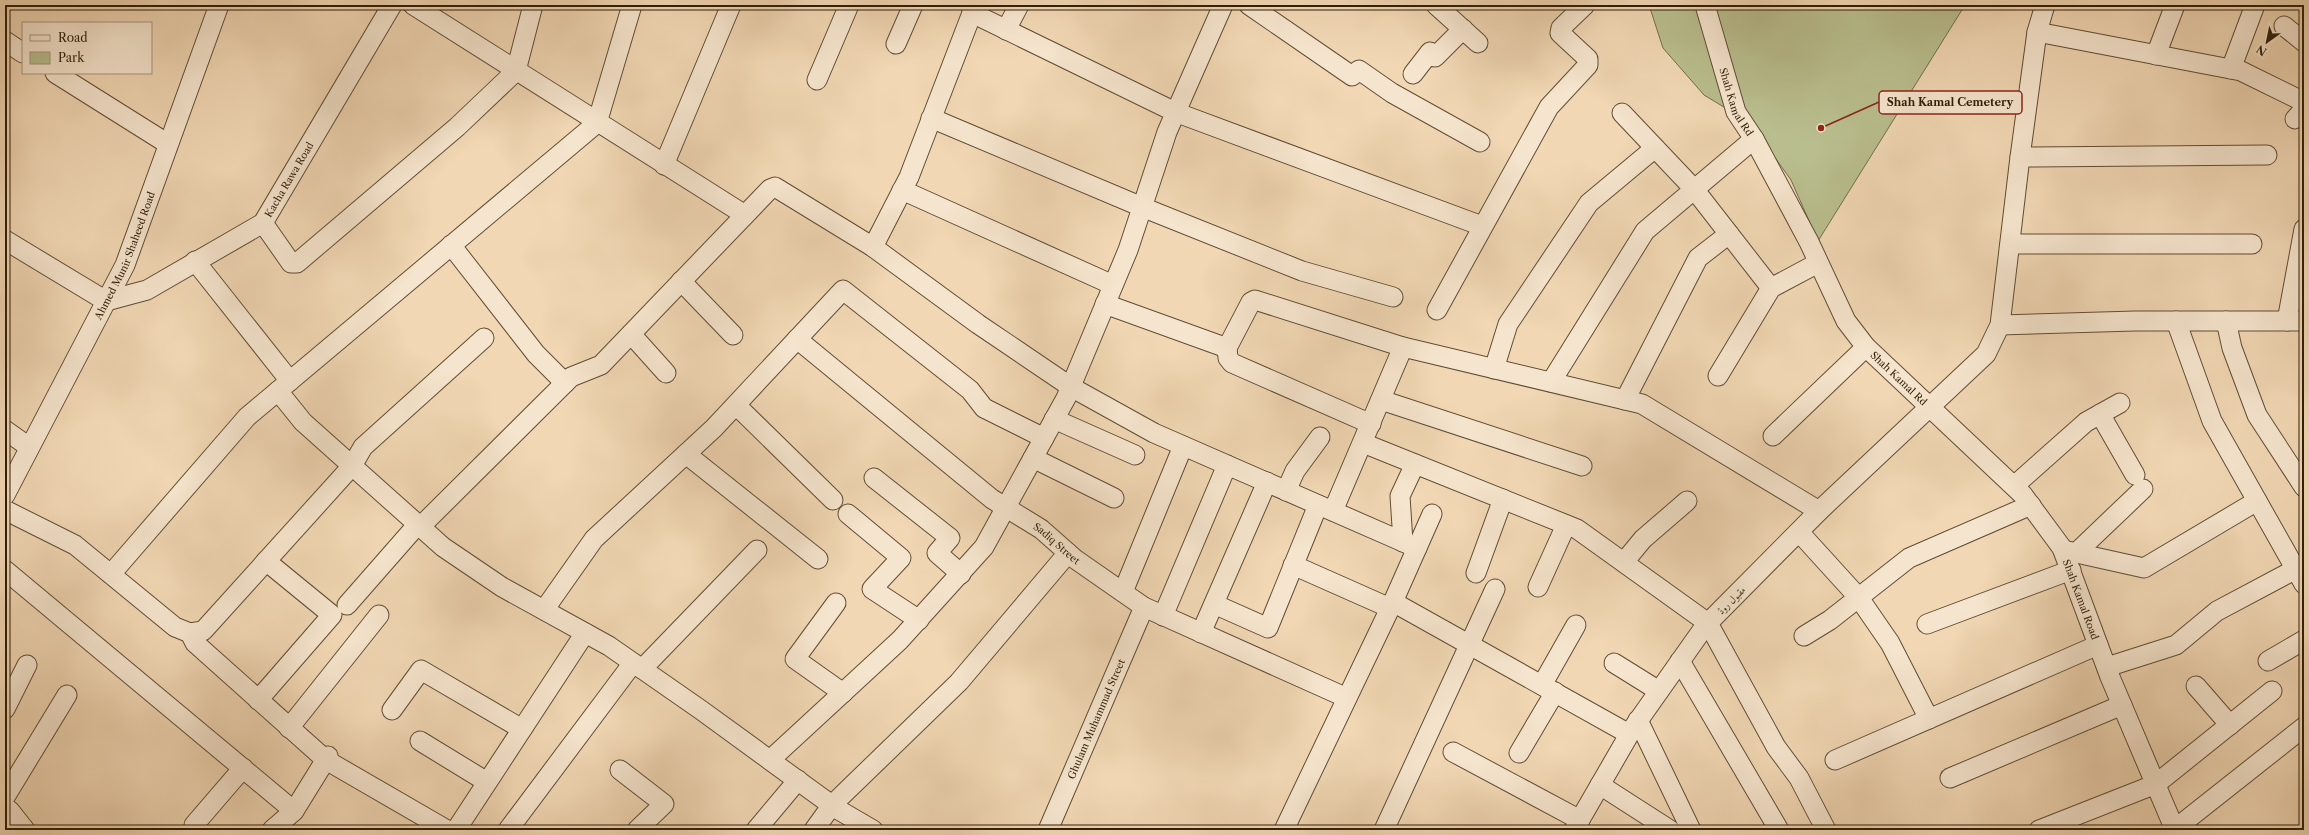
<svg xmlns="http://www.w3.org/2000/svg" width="2309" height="835" font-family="'Libre Caslon Text',Amiri,serif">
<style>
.green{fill:#b9be8e;stroke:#746e4c}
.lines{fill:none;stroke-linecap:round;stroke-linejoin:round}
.minor-casing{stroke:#604d34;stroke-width:21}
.minor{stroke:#f6e5ce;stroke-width:19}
.labels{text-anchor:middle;stroke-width:3;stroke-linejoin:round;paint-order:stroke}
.street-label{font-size:10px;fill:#301f09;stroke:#f6e5ce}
.leader{fill:none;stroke:#8f2418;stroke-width:1.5}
.callout-dot{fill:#8f2418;stroke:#f6e5ce;stroke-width:1.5}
.callout{fill:#f6e5ce;stroke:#8f2418;stroke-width:1.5}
.callout-label{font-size:11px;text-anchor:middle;font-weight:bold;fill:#301f09}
</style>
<rect width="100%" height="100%" fill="#f1d7b4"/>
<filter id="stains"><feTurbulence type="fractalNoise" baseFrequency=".005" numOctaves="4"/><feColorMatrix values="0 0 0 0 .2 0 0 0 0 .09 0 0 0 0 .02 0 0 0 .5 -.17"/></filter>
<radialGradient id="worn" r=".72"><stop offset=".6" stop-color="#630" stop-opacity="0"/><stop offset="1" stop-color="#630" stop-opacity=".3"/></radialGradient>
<!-- green -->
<polygon class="green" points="1649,5 1965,5 1818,241 1791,180 1758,134 1747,121 1704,95 1663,48"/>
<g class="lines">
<!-- minor casing -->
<g class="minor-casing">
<g id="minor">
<polyline points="413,5 745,215"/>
<polyline points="1249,5 1352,76 1359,70 1392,93 1480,142"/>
<polyline points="1436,5 1478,43"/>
<path id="s1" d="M1705,5L1736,112L1754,139L1809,242L1846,321L1866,347L2023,495L2062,548L2110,677L2175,830"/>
<polyline points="972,13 1175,112 1482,226"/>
<polyline points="2284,26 2304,42"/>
<polyline points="1006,30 1019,5"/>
<polyline points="2037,32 2241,71 2304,102"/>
<polyline points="5,41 23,53"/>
<polyline points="896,44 913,5"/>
<polyline points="2156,55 2175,5"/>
<polyline points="2231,69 2255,5"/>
<polyline points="55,73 168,144"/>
<polyline points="1413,74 1430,52 1435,57 1463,29"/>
<polyline points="817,80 849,5"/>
<polyline points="1622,113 1694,189 1771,288"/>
<polyline points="931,118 1142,207 1302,271 1393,297"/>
<polyline points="2295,119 2304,109"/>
<polyline points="2020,157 2267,155"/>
<polyline points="664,165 731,5"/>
<polyline points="902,190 1113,285"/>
<polyline points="263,223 291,263 297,263 457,127 516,71 533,5"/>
<path id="s2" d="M5,240L106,301L147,290L263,223L392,5"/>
<polyline points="2010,244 2252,244"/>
<polyline points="451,245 536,354 565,383"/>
<polyline points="873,247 909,177 972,13 972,5"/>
<polyline points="195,261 290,381"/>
<polyline points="681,281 733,335"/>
<polyline points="1105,304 1227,348 1251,302 1255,300 1403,347"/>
<polyline points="1437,310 1549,107 1588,65 1588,59 1560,33 1561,28 1585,5"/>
<polyline points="2176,321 2212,421 2304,584"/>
<polyline points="2226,321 2232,348 2257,415 2304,487"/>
<polyline points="2287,321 2304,229"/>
<polyline points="2000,325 2135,321 2304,321"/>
<polyline points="631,334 666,373"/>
<path id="s3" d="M797,339L992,499L1041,529L1075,559L1144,607L1347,698"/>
<polyline points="1227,348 1228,358 1232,363 1371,424"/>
<polyline points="1494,369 1508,324 1589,203 1655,148"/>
<polyline points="1718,376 1771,288 1818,263"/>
<polyline points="1551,382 1645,231 1754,139"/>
<polyline points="278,391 303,422 443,547 502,587 609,646 701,710 837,809 873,830"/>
<polyline points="1381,400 1582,466"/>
<polyline points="1625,400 1698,258 1729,234"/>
<polyline points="736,405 833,500"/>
<polyline points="2100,414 2135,475"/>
<polyline points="1054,419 1135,455"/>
<polyline points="5,430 29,447"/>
<polyline points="1773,436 1866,347"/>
<polyline points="1363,443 1577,529 1708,623 1776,747 1799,778 1826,830"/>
<polyline points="686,454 818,559"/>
<polyline points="1033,458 1114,498"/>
<polyline points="874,478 950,538 937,553 961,574"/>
<polyline points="2014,486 2086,422 2120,403"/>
<polyline points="1286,491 1295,471 1320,437"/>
<path id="s4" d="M5,495L125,265L219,5"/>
<polyline points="5,510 75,545 175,627 190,633 203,631 352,466 363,447 484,338"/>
<polyline points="1333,511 1403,347 1642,404 1819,511"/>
<polyline points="848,514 901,558 872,589 919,620"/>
<polyline points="420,527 571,377 601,365 770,189 775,187 873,247 978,324 1071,387 1154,433 1417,548"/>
<polyline points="1799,532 1859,598 1890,643 1929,719"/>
<polyline points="1403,542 1400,496 1415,464"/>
<polyline points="2063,550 2144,568 2257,501"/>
<polyline points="2076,553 2143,489"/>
<polyline points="1624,562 1643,539 1687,501"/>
<polyline points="1293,565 1390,608"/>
<polyline points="5,570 294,811"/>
<polyline points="1476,573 1503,499"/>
<polyline points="111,574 247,417 597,123 632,5"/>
<polyline points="1538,587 1566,525"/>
<polyline points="1123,592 1183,446"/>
<polyline points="1393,602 1629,734"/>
<polyline points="836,603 795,659 843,693"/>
<polyline points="1214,604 1268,628 1318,505"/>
<polyline points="347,605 418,524"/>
<polyline points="544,610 594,539 714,428 843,290 970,390 984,408 1044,438"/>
<polyline points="1163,616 1227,465"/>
<polyline points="1927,624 2071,570"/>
<polyline points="190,633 195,643 326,760 447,830"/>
<polyline points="1201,633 1267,482"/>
<polyline points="1804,636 1830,620 1909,558 2031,505"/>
<polyline points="1680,661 1779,830"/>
<polyline points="2268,661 2304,640"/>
<polyline points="1614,663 1659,691"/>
<polyline points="2107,667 2176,645 2217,611 2296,569"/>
<polyline points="642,669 757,550"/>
<polyline points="1542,685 1576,625"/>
<polyline points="2196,686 2230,725"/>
<polyline points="258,700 332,615 266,561"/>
<polyline points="5,709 27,665"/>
<polyline points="392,710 421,670 522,729"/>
<polyline points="1638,720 1691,830"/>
<polyline points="289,728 379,615"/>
<polyline points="420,741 487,782"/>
<polyline points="1453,752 1580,820"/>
<polyline points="1519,753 1555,692"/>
<polyline points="770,760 900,640 984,547 1066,398 1128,250 1167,132 1223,5"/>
<polyline points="1835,760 2098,645"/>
<polyline points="620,770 664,804 637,830"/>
<polyline points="1950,778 2122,705"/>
<polyline points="1600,785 1670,830"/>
<polyline points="5,797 67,695"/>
<polyline points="5,808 10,811 25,830"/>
<polyline points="194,825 243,768"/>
<polyline points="2175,829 2304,727"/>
<polyline points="272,830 294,811 328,756"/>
<polyline points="456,830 585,633"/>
<polyline points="508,830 633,663"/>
<polyline points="756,830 798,780"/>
<polyline points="814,830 832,805 959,682 1068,553"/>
<path id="s5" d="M1048,830L1144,607"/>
<polyline points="1284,830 1393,602 1432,514"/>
<polyline points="1384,830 1495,589"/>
<polyline points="1574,830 1633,728 1705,626 1819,511 1986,354 2000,325 2020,157 2037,32 2045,5"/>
<polyline points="2039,830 2156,784 2272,691"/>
</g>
</g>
<!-- minor -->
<use href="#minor" class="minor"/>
</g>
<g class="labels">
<!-- street labels -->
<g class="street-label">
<text dy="4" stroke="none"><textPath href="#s1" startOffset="102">Shah Kamal Rd</textPath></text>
<text dy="4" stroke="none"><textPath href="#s2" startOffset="345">Kacha Rawa Road</textPath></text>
<text dy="4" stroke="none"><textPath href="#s4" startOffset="268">Ahmed Munir Shaheed Road</textPath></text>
<text dy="4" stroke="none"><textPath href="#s1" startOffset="426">Shah Kamal Rd</textPath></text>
<text dy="4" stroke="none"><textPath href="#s3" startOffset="331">Sadiq Street</textPath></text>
<text dy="4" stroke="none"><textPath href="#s1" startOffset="717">Shah Kamal Road</textPath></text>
<text transform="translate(1731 600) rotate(-45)" y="4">مقبول روڈ</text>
<text dy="4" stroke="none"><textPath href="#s5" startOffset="121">Ghulam Muhammad Street</textPath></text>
</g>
</g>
<!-- callouts -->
<path class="leader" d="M1821 128L1879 102"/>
<circle class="callout-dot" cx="1821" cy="128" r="4"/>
<rect class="callout" x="1879" y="91" width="143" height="23" rx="4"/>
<g class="callout-label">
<text x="1950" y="106">Shah Kamal Cemetery</text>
</g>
<!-- margin -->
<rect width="2309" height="835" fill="none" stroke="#f1d7b4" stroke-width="20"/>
<rect x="6" y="6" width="2297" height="823" fill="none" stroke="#301f09" stroke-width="2"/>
<rect x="10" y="10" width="2289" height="815" fill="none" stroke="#301f09"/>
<!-- legend -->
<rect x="22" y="22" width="130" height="52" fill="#f6e5ce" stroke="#a7967f"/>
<rect x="30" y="35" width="20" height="6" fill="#f6e5ce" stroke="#a7967f"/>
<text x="58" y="42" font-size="12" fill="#301f09">Road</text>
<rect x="30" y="52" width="20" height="12" fill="#b9be8e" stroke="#a7967f"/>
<text x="58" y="62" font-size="12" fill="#301f09">Park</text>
<!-- north arrow -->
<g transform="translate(2267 42) rotate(213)" stroke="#f6e5ce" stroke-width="3" paint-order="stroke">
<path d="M0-3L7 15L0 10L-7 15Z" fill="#301f09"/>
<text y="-6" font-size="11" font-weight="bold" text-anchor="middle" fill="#301f09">N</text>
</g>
<rect width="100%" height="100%" filter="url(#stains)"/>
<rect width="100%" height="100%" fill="url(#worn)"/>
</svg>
